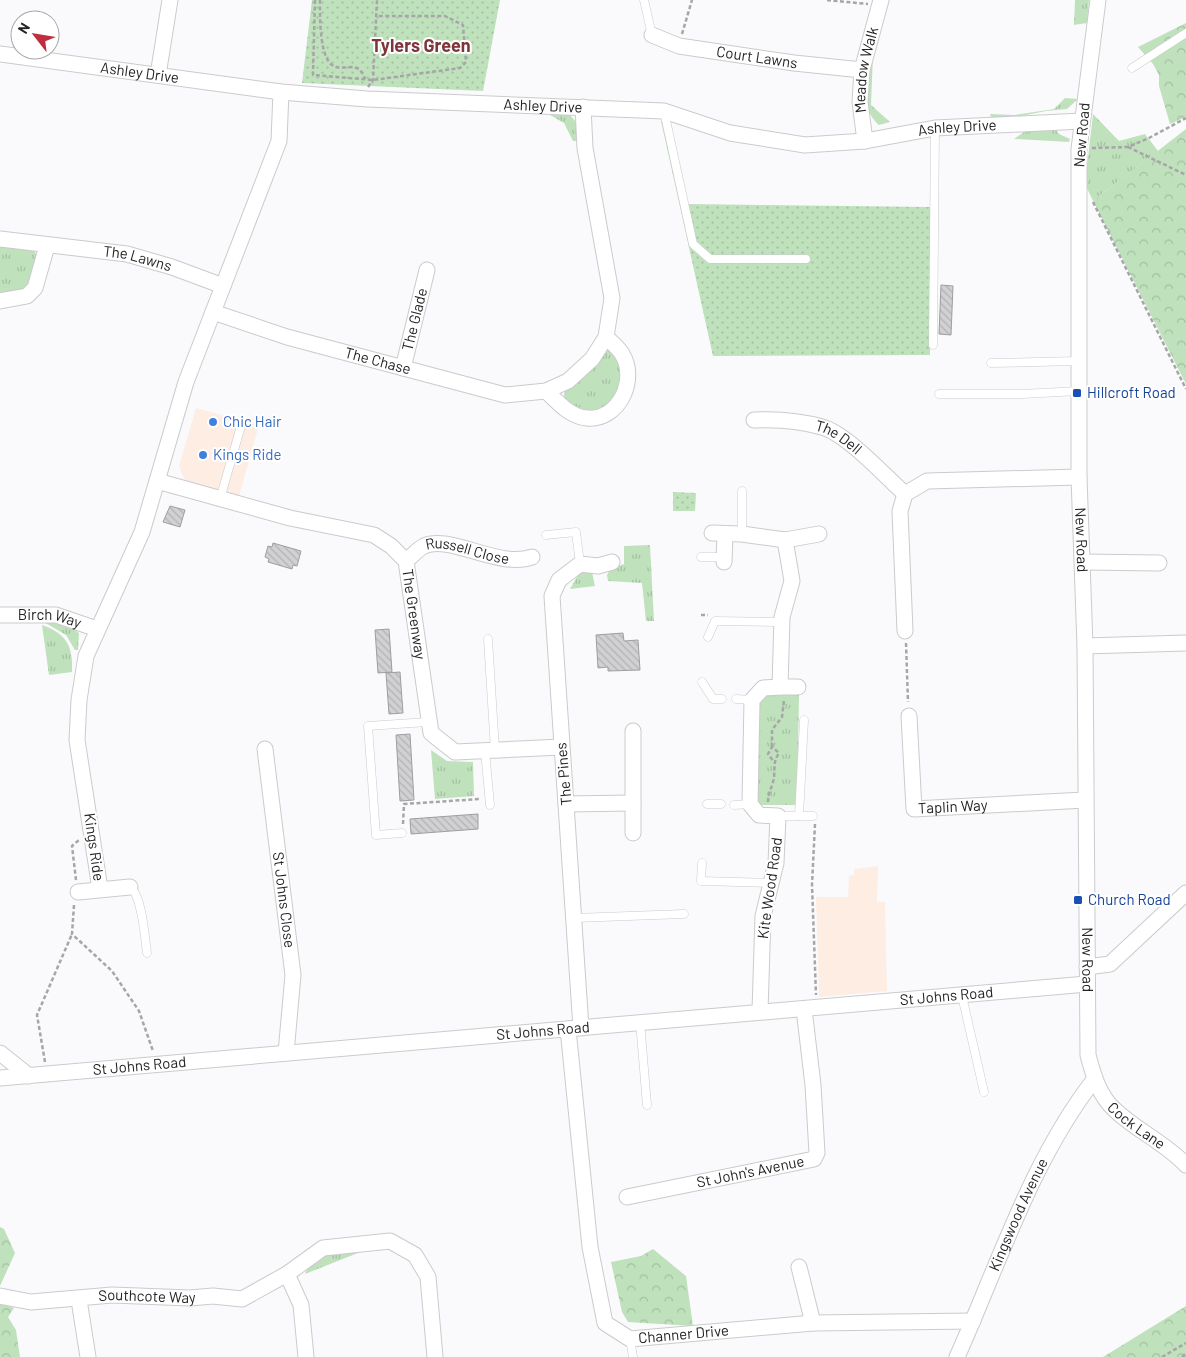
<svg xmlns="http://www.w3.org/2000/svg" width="1186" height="1357" font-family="Barlow,sans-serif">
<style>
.commercial{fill:#feede2}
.grass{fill:url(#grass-tufts)}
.forest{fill:url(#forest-crowns)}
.park{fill:url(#park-dots)}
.building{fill:url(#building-back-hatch);stroke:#9f9da0}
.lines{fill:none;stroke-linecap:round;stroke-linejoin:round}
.service-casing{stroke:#cbcacd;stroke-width:9}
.minor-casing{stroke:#cbcacd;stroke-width:17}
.path{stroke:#a6a6a8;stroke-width:2.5;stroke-dasharray:4 2.5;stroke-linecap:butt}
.service{stroke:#fff;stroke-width:8}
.minor{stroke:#fff;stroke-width:15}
.transit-dot{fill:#1a4fb4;stroke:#fff;stroke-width:2}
.shop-dot{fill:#3f7fe0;stroke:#fff;stroke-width:2}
.labels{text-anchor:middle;stroke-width:4;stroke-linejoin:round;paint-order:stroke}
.street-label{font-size:15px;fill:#242425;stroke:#fff}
.transit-label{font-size:15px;fill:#164399;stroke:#fff;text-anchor:start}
.shop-label{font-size:15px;fill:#366cbe;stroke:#fff;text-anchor:start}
.quarter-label{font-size:18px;font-weight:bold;fill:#7e363a;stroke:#fff}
</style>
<defs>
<pattern id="grass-tufts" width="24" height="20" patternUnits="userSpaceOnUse" patternTransform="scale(1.25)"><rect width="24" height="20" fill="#bfe1bc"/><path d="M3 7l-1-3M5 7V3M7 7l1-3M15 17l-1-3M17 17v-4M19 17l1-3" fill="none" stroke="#a4c1a1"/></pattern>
<pattern id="forest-crowns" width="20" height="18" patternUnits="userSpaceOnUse" patternTransform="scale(1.25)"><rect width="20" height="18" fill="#bfe1bc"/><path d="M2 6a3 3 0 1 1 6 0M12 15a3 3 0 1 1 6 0" fill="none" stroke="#a4c1a1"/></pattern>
<pattern id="park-dots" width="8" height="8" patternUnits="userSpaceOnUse" patternTransform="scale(1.25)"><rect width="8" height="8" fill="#bfe1bc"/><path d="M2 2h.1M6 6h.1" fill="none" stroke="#a4c1a1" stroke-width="1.8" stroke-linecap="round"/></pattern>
<pattern id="building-back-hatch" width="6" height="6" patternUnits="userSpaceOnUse" patternTransform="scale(1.25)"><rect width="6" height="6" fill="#d1d0d2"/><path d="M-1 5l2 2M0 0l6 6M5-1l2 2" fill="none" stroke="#b3b2b4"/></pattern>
</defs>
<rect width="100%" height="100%" fill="#fafafd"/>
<!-- commercial -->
<g class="commercial">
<polygon points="196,408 259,425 239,496 185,481 179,466"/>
<polygon points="878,866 877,902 885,902 887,991 819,997 816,897 848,897 849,876 854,875 854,869"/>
</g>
<!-- grass -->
<g class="grass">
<polygon points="1075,0 1089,0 1087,23 1074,25"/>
<path d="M873,54L871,105L890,122L879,125C858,107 868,78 873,54Z"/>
<polygon points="1065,98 1078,99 1067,109 1046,111 1016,117 991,117 990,114 1014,115 1054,109"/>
<polygon points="1093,114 1119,141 1145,134 1158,151 1093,201 1085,184"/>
<polygon points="550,115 570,115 576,122 578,141 573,141 564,123"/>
<polygon points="1027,130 1056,130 1059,134 1070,139 1069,142 1014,139"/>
<path d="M0,245L33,249L39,259C29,288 33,293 0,296Z"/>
<path d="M607,350L614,351L619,355L623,384C603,413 595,418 564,400L565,389Z"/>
<polygon points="650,545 654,621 646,621 642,583 608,581 607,575 611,568 624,564 624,546"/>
<polygon points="581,570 592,572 595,586 570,589"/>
<polygon points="45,620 72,628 79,633 78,650 75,650 66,635 44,622"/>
<path d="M42,625C67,634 73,646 72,672L49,675Z"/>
<polygon points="796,691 799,695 797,805 761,805 757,802 759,702 762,695"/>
<polygon points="431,750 447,761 473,762 474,796 435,799"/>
<path d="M373,1247L305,1274C316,1245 346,1249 373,1247Z"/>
</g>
<!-- forest -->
<g class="forest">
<polygon points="1186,23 1186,117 1170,124 1159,86 1159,75 1153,64 1138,47"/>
<polygon points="1186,129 1186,384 1093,201"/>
<polygon points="0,1227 4,1229 15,1253 0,1286"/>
<polygon points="653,1249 686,1276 693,1326 628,1322 622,1312 611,1262 641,1256"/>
<polygon points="0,1303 14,1308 8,1317 16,1330 20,1357 0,1357"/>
<polygon points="1186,1306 1186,1357 1103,1357"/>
</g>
<!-- park -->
<g class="park">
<polygon points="312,0 500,0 483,91 302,83"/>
<polygon points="661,121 667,122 685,204 932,207 930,355 713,356"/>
<polygon points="673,492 696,493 695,511 673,511"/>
</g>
<!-- building -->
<g class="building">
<polygon points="941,285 953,286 951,335 939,334"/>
<polygon points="170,506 185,510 180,527 163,522"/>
<polygon points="273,543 301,551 297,566 293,565 292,569 268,562 269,559 265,557 268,546 272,547"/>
<polygon points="389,629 392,672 378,673 375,630"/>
<polygon points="623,633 624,641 638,640 640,670 608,671 608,667 598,668 596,635"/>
<polygon points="400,672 403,713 389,714 386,673"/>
<polygon points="410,734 414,800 400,801 396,735"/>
<polygon points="478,814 478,829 411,834 410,819"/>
</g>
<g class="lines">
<!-- service casing -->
<g class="service-casing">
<g id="service">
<polyline points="644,0 652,35"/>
<polyline points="1132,68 1186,33"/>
<polyline points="664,111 693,244 710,259 806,259"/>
<polyline points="933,345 935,128"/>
<polyline points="991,363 1078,361"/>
<polyline points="939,394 1022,394 1079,391"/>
<polyline points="220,499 241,426"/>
<polyline points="742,534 742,491"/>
<polyline points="546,535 576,532 580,564"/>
<polyline points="701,557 724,557"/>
<polyline points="708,637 715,621 781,622"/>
<polyline points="488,639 495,750"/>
<polyline points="702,682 713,699 722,699"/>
<polyline points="736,699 752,700"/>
<polyline points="485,751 490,805"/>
<polyline points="707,804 721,804"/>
<polyline points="734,805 750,804"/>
<polyline points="778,816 813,816"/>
<polyline points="799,816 804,720"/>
<polyline points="402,833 376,835 368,726 427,722"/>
<polyline points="702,863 701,881 772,883"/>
<path d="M130,887C142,895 145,938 147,953"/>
<polyline points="574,918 684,914"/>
<polyline points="962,996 984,1092"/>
<polyline points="640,1022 647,1105"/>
<polyline points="630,1339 633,1357"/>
</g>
</g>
<!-- minor casing -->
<g class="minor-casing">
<g id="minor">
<path id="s1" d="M1098,0L1079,149V477L1085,646L1088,1055C1093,1074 1099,1096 1115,1110C1137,1131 1164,1142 1186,1165"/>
<path id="s2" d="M652,35L679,46L794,63L862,70"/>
<path id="s3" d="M0,54L281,92L367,99L664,111L730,133L805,145L865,141L935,128L1082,121"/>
<polyline points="158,75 170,0"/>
<path id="s4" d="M865,141L860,102L862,70L881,0"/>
<path id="s5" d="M0,239L127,254L172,267L223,286"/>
<polyline points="0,301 27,296 35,288 47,246"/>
<path id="s6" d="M213,312L287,337L505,395L546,391L568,381L592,359L606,337L612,298L585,148L583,107"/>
<path id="s7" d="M403,368L427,270"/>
<path d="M546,391C558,402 570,417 587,418C619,421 638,379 622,354C619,348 611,342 606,337"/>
<path id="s8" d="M754,420C775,419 801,421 822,427C847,434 885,476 905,494"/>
<path id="s9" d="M157,481L290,518L374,535L391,546L406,561L431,733L455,752L561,747"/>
<polyline points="712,533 742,534 785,540 792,581 782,617 780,687 763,688 752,700 750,804 759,815 778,816 776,863 763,916 760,1011"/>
<polyline points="785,540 819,534"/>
<path id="s10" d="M406,561C411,557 418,549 424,546C450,534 499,569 532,557"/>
<polyline points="724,562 725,534"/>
<polyline points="1083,562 1159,563"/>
<path id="s11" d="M0,615H56L97,629"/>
<polyline points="905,631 900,511 905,494 927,481 1079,477"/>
<polyline points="1085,646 1186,643"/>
<polyline points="780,687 798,687"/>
<path id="s12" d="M909,716L914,809L1085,800"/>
<path id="s13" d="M265,749L293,975L286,1053"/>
<polyline points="566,804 633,803"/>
<polyline points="633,833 633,731"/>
<polyline points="100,889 77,740 79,700 86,656 142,532 186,382 279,141 281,92"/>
<polyline points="78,892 130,887"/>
<polyline points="1087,967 1110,964 1186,893"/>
<polyline points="581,1028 552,596 559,580 580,564 598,566 612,562"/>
<path id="s14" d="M568,1029L590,1247L605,1323L630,1339L813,1323L973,1321"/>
<polyline points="0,1053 29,1076"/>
<path id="s15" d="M0,1078L1087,984"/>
<path id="s16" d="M627,1197L814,1159L817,1153L813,1085L804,1009"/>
<polyline points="799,1267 813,1323"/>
<polyline points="287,1274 301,1305 306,1357"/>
<path id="s17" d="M0,1296L31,1302L112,1295L190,1298L213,1296L242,1299L287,1274L323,1248L390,1241L415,1255L428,1277L435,1357"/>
<polyline points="79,1300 88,1357"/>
<path id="s18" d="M957,1357C998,1266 1032,1159 1094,1080"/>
</g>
</g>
<!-- path -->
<g class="path">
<polyline points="315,0 313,75 373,80 460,68 466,62 463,25 445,16 376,16"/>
<path d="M320,0C320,15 319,55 332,65C344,73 358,58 365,79"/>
<polyline points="827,0 868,4"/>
<polyline points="682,34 692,0"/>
<polyline points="368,87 373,80 377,0"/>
<polyline points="1128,147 1186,175"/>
<polyline points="1092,148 1128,147 1149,138 1186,118"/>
<polyline points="1093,202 1186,389"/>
<polyline points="701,615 708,615"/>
<polyline points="906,643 908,702"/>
<polyline points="772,747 772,730 782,717 784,700"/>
<path d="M768,802C768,792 773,786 774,777C775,767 773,762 779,753L772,747L768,754L774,762"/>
<polyline points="403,824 404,804 480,799"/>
<polyline points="815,824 812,885 816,995"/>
<polyline points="76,880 72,846 79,840"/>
<polyline points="74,905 72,934 112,971 139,1011 153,1051"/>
<polyline points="45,1062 37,1015 72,934"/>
<polyline points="1162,1357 1186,1343"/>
<polyline points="1182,1357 1186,1354"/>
</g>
<!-- service -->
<use href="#service" class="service"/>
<!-- minor -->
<use href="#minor" class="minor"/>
</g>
<!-- markers -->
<g class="transit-dot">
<rect x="1072" y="388" width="10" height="10" rx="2.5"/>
<rect x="1073" y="895" width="10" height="10" rx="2.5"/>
</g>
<g class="shop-dot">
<circle cx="213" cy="422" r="5"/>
<circle cx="203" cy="455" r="5"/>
</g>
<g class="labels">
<!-- street labels -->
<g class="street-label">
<text dy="5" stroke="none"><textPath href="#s2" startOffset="108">Court Lawns</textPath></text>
<text dy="5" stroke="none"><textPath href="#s4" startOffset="72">Meadow Walk</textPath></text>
<text dy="5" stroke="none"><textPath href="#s3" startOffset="141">Ashley Drive</textPath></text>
<text dy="5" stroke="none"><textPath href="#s3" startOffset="546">Ashley Drive</textPath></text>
<text dy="5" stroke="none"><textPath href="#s3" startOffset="966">Ashley Drive</textPath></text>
<text transform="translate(1082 135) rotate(-85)" y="5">New Road</text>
<text dy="5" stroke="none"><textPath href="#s5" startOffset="139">The Lawns</textPath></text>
<text dy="5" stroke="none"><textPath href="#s7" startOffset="50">The Glade</textPath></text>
<text dy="5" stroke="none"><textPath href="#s6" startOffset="172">The Chase</textPath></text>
<text dy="5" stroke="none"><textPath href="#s8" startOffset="88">The Dell</textPath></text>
<text dy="5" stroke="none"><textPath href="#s1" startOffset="541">New Road</textPath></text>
<text dy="5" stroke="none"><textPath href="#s10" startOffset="68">Russell Close</textPath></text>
<text dy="5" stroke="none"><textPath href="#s9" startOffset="319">The Greenway</textPath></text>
<text dy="5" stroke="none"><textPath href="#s11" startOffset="50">Birch Way</textPath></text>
<text transform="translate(564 774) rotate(-95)" y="5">The Pines</text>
<text dy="5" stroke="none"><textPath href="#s12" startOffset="132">Taplin Way</textPath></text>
<text transform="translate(94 847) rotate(82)" y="5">Kings Ride</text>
<text transform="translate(770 888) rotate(-82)" y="5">Kite Wood Road</text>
<text dy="5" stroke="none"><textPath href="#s13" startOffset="152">St Johns Close</textPath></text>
<text dy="5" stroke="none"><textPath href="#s1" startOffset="961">New Road</textPath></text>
<text dy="5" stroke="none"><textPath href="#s15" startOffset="950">St Johns Road</textPath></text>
<text dy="5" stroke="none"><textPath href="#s15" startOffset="545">St Johns Road</textPath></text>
<text dy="5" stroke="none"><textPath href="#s15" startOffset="140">St Johns Road</textPath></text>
<text dy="5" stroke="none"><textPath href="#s1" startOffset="1145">Cock Lane</textPath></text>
<text dy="5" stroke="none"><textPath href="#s16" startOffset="126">St John's Avenue</textPath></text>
<text dy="5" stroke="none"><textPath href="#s18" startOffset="155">Kingswood Avenue</textPath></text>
<text dy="5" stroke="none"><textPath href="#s17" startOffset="148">Southcote Way</textPath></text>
<text dy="5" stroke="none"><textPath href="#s14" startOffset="380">Channer Drive</textPath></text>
</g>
<!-- transit labels -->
<g class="transit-label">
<text x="1087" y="398">Hillcroft Road</text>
<text x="1088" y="905">Church Road</text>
</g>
<!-- shop labels -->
<g class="shop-label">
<text x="223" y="427">Chic Hair</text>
<text x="213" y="460">Kings Ride</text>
</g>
<!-- quarter labels -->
<g class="quarter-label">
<text x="421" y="52">Tylers Green</text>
</g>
</g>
<!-- north arrow -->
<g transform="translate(35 35) rotate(301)"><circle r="24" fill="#ffffff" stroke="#a7a7a8"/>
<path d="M0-4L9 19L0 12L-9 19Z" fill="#be2e3f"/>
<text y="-8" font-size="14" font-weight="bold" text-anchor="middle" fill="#242425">N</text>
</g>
</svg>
